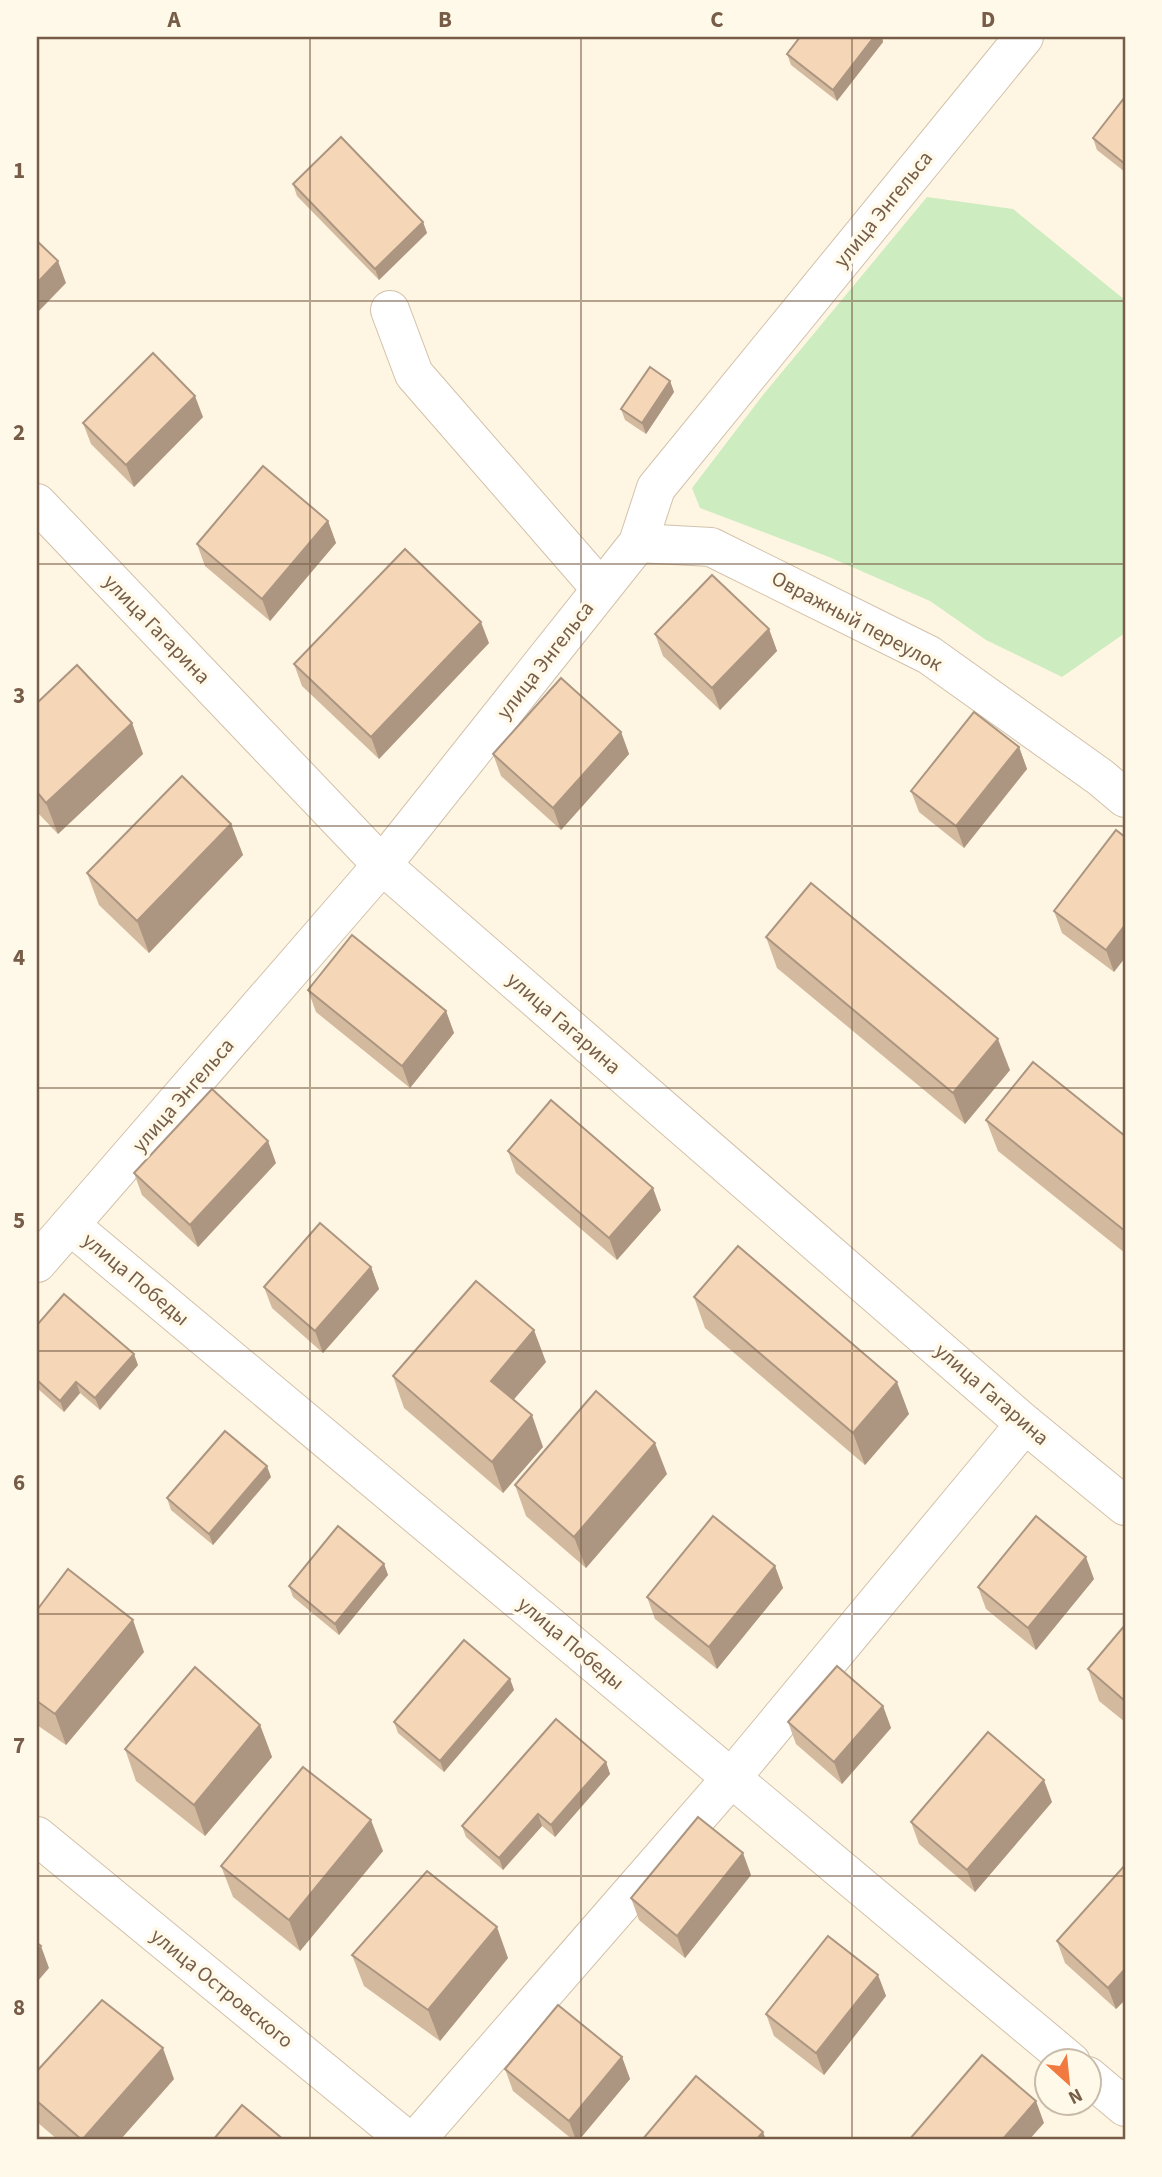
<svg xmlns="http://www.w3.org/2000/svg" width="1162" height="2177" font-family="'Source Sans 3',sans-serif">
<style>
.green{fill:#cdecc0}
.lines{fill:none;stroke-linecap:round;stroke-linejoin:round}
.minor-casing{stroke:#d2c1ab;stroke-width:40}
.minor{stroke:#fff;stroke-width:38}
.wall{fill:#d3b99e}
.shaded-wall{fill:#ac9681}
.building{fill:#f5d7b8;stroke:#ac9681;stroke-width:2}
.grid{fill:none;stroke:#775d47;stroke-width:2;stroke-opacity:0.55}
.labels{text-anchor:middle;stroke-width:7;stroke-linejoin:round;paint-order:stroke}
.street-label{font-size:21px;fill:#775d47;stroke:#fff9ea}
.neatline{fill:none;stroke:#775d47;stroke-width:2.5}
.grid-label{font-size:23px;text-anchor:middle;font-weight:bold;fill:#775d47}
</style>
<rect width="100%" height="100%" fill="#fef6e2"/>
<!-- green -->
<polygon class="green" points="927,197 1013,209 1125,300 1125,633 1062,677 986,640 930,601 829,557 700,508 692,488 763,395"/>
<g class="lines">
<!-- minor casing -->
<g class="minor-casing">
<g id="minor">
<polyline points="390,310 414,374 601,589"/>
<polyline points="37,503 382,865 1025,1424 1125,1506"/>
<polyline points="638,543 711,547 929,655 1100,777 1125,798"/>
<polyline points="70,1225 1071,2062"/>
<polyline points="37,1263 382,865 638,543 656,488 1024,37"/>
<polyline points="37,1836 407,2140"/>
<polyline points="1088,2076 1125,2107"/>
<polyline points="416,2140 732,1777 1025,1424"/>
</g>
</g>
<!-- minor -->
<use href="#minor" class="minor"/>
</g>
<!-- wall -->
<g class="wall">
<polygon points="800,37 882,37 883,42 837,101 791,65 787,54"/>
<polygon points="1125,97 1125,172 1097,150 1093,138"/>
<polygon points="293,184 423,222 427,233 379,280 297,196"/>
<polygon points="670,381 674,392 646,434 625,420 621,409"/>
<polygon points="203,417 134,487 91,444 83,423"/>
<polygon points="328,521 336,543 270,621 205,566 197,544"/>
<polygon points="769,629 777,651 720,710 663,656 655,634"/>
<polygon points="489,643 379,759 302,686 294,664"/>
<polygon points="37,703 132,723 143,754 58,834 37,812"/>
<polygon points="621,732 629,754 561,830 501,776 493,754"/>
<polygon points="1019,747 1027,769 964,848 919,812 911,791"/>
<polygon points="231,824 243,855 149,953 99,905 87,873"/>
<polygon points="1116,830 1114,972 1062,933 1054,911"/>
<polygon points="766,937 1010,1070 965,1124 777,968"/>
<polygon points="308,990 446,1011 454,1033 410,1088 316,1012"/>
<polygon points="986,1120 1125,1136 1125,1253 998,1151"/>
<polygon points="508,1151 661,1210 617,1260 516,1173"/>
<polygon points="276,1163 198,1247 142,1195 134,1173"/>
<polygon points="371,1267 379,1289 323,1353 272,1308 264,1287"/>
<polygon points="694,1297 909,1414 865,1465 705,1328"/>
<polygon points="37,1325 138,1365 100,1410 80,1393 64,1412 37,1388"/>
<polygon points="546,1362 513,1400 543,1447 503,1493 404,1408 393,1376"/>
<polygon points="667,1474 586,1568 526,1516 515,1485"/>
<polygon points="271,1477 213,1545 171,1510 167,1498"/>
<polygon points="384,1564 388,1575 339,1635 293,1597 289,1586"/>
<polygon points="775,1566 783,1588 717,1669 655,1619 647,1597"/>
<polygon points="1094,1579 1036,1650 986,1609 978,1587"/>
<polygon points="37,1610 144,1652 66,1745 37,1725"/>
<polygon points="1125,1625 1125,1722 1099,1701 1088,1669"/>
<polygon points="510,1679 514,1690 444,1772 398,1733 394,1722"/>
<polygon points="883,1706 891,1728 842,1784 796,1744 788,1722"/>
<polygon points="260,1725 272,1757 205,1836 136,1781 125,1749"/>
<polygon points="606,1762 610,1774 555,1837 542,1826 503,1870 466,1837 462,1826"/>
<polygon points="1052,1802 975,1892 919,1844 911,1822"/>
<polygon points="383,1851 300,1951 233,1897 221,1866"/>
<polygon points="1125,1865 1125,2000 1116,2009 1065,1963 1057,1941"/>
<polygon points="751,1875 685,1958 639,1920 631,1898"/>
<polygon points="352,1955 508,1958 440,2041 364,1986"/>
<polygon points="878,1975 886,1996 824,2075 774,2036 766,2014"/>
<polygon points="622,2057 630,2079 579,2140 573,2140 513,2091 505,2069"/>
<polygon points="37,2071 174,2079 120,2140 58,2140 37,2122"/>
</g>
<!-- shaded-wall -->
<g class="shaded-wall">
<polygon points="874,37 882,37 883,42 837,101 833,90"/>
<polygon points="423,222 427,233 379,280 375,269"/>
<polygon points="58,261 66,283 37,313 37,283"/>
<polygon points="670,381 674,392 646,434 642,423"/>
<polygon points="195,396 203,417 134,487 126,465"/>
<polygon points="328,521 336,543 270,621 262,599"/>
<polygon points="481,622 489,643 379,759 371,737"/>
<polygon points="769,629 777,651 720,710 712,688"/>
<polygon points="132,723 143,754 58,834 46,803"/>
<polygon points="621,732 629,754 561,830 553,808"/>
<polygon points="1019,747 1027,769 964,848 956,826"/>
<polygon points="231,824 243,855 149,953 137,921"/>
<polygon points="1125,925 1125,958 1114,972 1106,950"/>
<polygon points="446,1011 454,1033 410,1088 402,1066"/>
<polygon points="998,1039 1010,1070 965,1124 953,1093"/>
<polygon points="268,1141 276,1163 198,1247 190,1225"/>
<polygon points="653,1188 661,1210 617,1260 609,1238"/>
<polygon points="371,1267 379,1289 323,1353 315,1331"/>
<polygon points="534,1330 546,1362 503,1412 491,1381"/>
<polygon points="134,1354 138,1365 100,1410 95,1398"/>
<polygon points="76,1382 80,1393 64,1412 60,1401"/>
<polygon points="897,1382 909,1414 865,1465 853,1433"/>
<polygon points="532,1415 543,1447 503,1493 492,1462"/>
<polygon points="655,1443 667,1474 586,1568 574,1537"/>
<polygon points="267,1466 271,1477 213,1545 209,1534"/>
<polygon points="1086,1557 1094,1579 1036,1650 1028,1628"/>
<polygon points="384,1564 388,1575 339,1635 335,1624"/>
<polygon points="775,1566 783,1588 717,1669 709,1647"/>
<polygon points="133,1620 144,1652 66,1745 55,1714"/>
<polygon points="510,1679 514,1690 444,1772 440,1761"/>
<polygon points="883,1706 891,1728 842,1784 834,1762"/>
<polygon points="260,1725 272,1757 205,1836 194,1805"/>
<polygon points="606,1762 610,1774 555,1837 551,1825"/>
<polygon points="1044,1780 1052,1802 975,1892 967,1870"/>
<polygon points="538,1814 542,1826 503,1870 499,1858"/>
<polygon points="371,1820 383,1851 300,1951 289,1920"/>
<polygon points="743,1853 751,1875 685,1958 677,1936"/>
<polygon points="497,1927 508,1958 440,2041 428,2010"/>
<polygon points="41,1946 49,1968 37,1982 37,1951"/>
<polygon points="1125,1969 1125,2000 1116,2009 1108,1988"/>
<polygon points="878,1975 886,1996 824,2075 816,2053"/>
<polygon points="163,2048 174,2079 120,2140 82,2140"/>
<polygon points="622,2057 630,2079 579,2140 576,2140 569,2121"/>
<polygon points="1036,2101 1044,2123 1029,2140 1002,2140"/>
<polygon points="763,2132 766,2140 756,2140"/>
</g>
<!-- building -->
<g class="building">
<polygon points="800,37 874,37 833,90 787,54"/>
<polygon points="1125,97 1125,164 1093,138"/>
<polygon points="341,137 423,222 375,269 293,184"/>
<polygon points="37,241 58,261 37,283"/>
<polygon points="153,353 195,396 126,465 83,423"/>
<polygon points="650,367 670,381 642,423 621,409"/>
<polygon points="263,466 328,521 262,599 197,544"/>
<polygon points="405,549 481,622 371,737 294,664"/>
<polygon points="712,575 769,629 712,688 655,634"/>
<polygon points="77,665 132,723 46,803 37,792 37,703"/>
<polygon points="561,678 621,732 553,808 493,754"/>
<polygon points="974,712 1019,747 956,826 911,791"/>
<polygon points="182,776 231,824 137,921 87,873"/>
<polygon points="1116,830 1125,837 1125,925 1106,950 1054,911"/>
<polygon points="811,883 998,1039 953,1093 766,937"/>
<polygon points="352,935 446,1011 402,1066 308,990"/>
<polygon points="1033,1062 1125,1136 1125,1231 986,1120"/>
<polygon points="212,1089 268,1141 190,1225 134,1173"/>
<polygon points="551,1100 653,1188 609,1238 508,1151"/>
<polygon points="320,1223 371,1267 315,1331 264,1287"/>
<polygon points="738,1246 897,1382 853,1433 694,1297"/>
<polygon points="476,1281 534,1330 491,1381 532,1415 492,1462 393,1376"/>
<polygon points="64,1294 134,1354 95,1398 76,1382 60,1401 37,1380 37,1325"/>
<polygon points="596,1391 655,1443 574,1537 515,1485"/>
<polygon points="225,1431 267,1466 209,1534 167,1498"/>
<polygon points="713,1516 775,1566 709,1647 647,1597"/>
<polygon points="1036,1516 1086,1557 1028,1628 978,1587"/>
<polygon points="338,1526 384,1564 335,1624 289,1586"/>
<polygon points="68,1569 133,1620 55,1714 37,1701 37,1610"/>
<polygon points="1125,1625 1125,1701 1088,1669"/>
<polygon points="464,1640 510,1679 440,1761 394,1722"/>
<polygon points="837,1666 883,1706 834,1762 788,1722"/>
<polygon points="195,1667 260,1725 194,1805 125,1749"/>
<polygon points="556,1719 606,1762 551,1825 538,1814 499,1858 462,1826"/>
<polygon points="988,1732 1044,1780 967,1870 911,1822"/>
<polygon points="303,1767 371,1820 289,1920 221,1866"/>
<polygon points="698,1817 743,1853 677,1936 631,1898"/>
<polygon points="1125,1865 1125,1969 1108,1988 1057,1941"/>
<polygon points="427,1871 497,1927 428,2010 352,1955"/>
<polygon points="828,1936 878,1975 816,2053 766,2014"/>
<polygon points="37,1943 41,1946 37,1951"/>
<polygon points="102,2000 163,2048 82,2140 37,2101 37,2071"/>
<polygon points="558,2005 622,2057 569,2121 505,2069"/>
<polygon points="982,2055 1036,2101 1002,2140 909,2140"/>
<polygon points="696,2076 763,2132 756,2140 642,2140"/>
<polygon points="242,2105 284,2140 213,2140"/>
</g>
<!-- grid -->
<path class="grid" d="M310,37V2140M581,37V2140M852,37V2140M37,301H1125M37,564H1125M37,826H1125M37,1088H1125M37,1351H1125M37,1614H1125M37,1876H1125"/>
<g class="labels">
<!-- street labels -->
<g class="street-label">
<text transform="translate(883 209) rotate(-51)" y="7">улица Энгельса</text>
<text transform="translate(857 621) rotate(28)" y="7">Овражный переулок</text>
<text transform="translate(157 629) rotate(46)" y="7">улица Гагарина</text>
<text transform="translate(545 660) rotate(-52)" y="7">улица Энгельса</text>
<text transform="translate(564 1023) rotate(41)" y="7">улица Гагарина</text>
<text transform="translate(183 1095) rotate(-49)" y="7">улица Энгельса</text>
<text transform="translate(136 1279) rotate(40)" y="7">улица Победы</text>
<text transform="translate(992 1394) rotate(41)" y="7">улица Гагарина</text>
<text transform="translate(571 1643) rotate(40)" y="7">улица Победы</text>
<text transform="translate(222 1988) rotate(39)" y="7">улица Островского</text>
</g>
</g>
<!-- border -->
<rect width="1162" height="2177" fill="none" stroke="#fff9ea" stroke-width="77"/>
<!-- north arrow -->
<g transform="translate(1068 2082) rotate(153)"><circle r="33" fill="#fff9ea" stroke="#c9bba9" stroke-width="2"/>
<path d="M0-5L12 26L0 18L-12 26Z" fill="#f07a3f"/>
<text y="-10" font-size="19" font-weight="bold" text-anchor="middle" fill="#775d47">N</text>
</g>
<rect x="38" y="38" width="1086" height="2100" class="neatline"/>
<g class="grid-label">
<text x="174" y="27">A</text>
<text x="445" y="27">B</text>
<text x="717" y="27">C</text>
<text x="988" y="27">D</text>
<text x="19" y="178">1</text>
<text x="19" y="440">2</text>
<text x="19" y="703">3</text>
<text x="19" y="965">4</text>
<text x="19" y="1228">5</text>
<text x="19" y="1490">6</text>
<text x="19" y="1753">7</text>
<text x="19" y="2015">8</text>
</g>
</svg>
